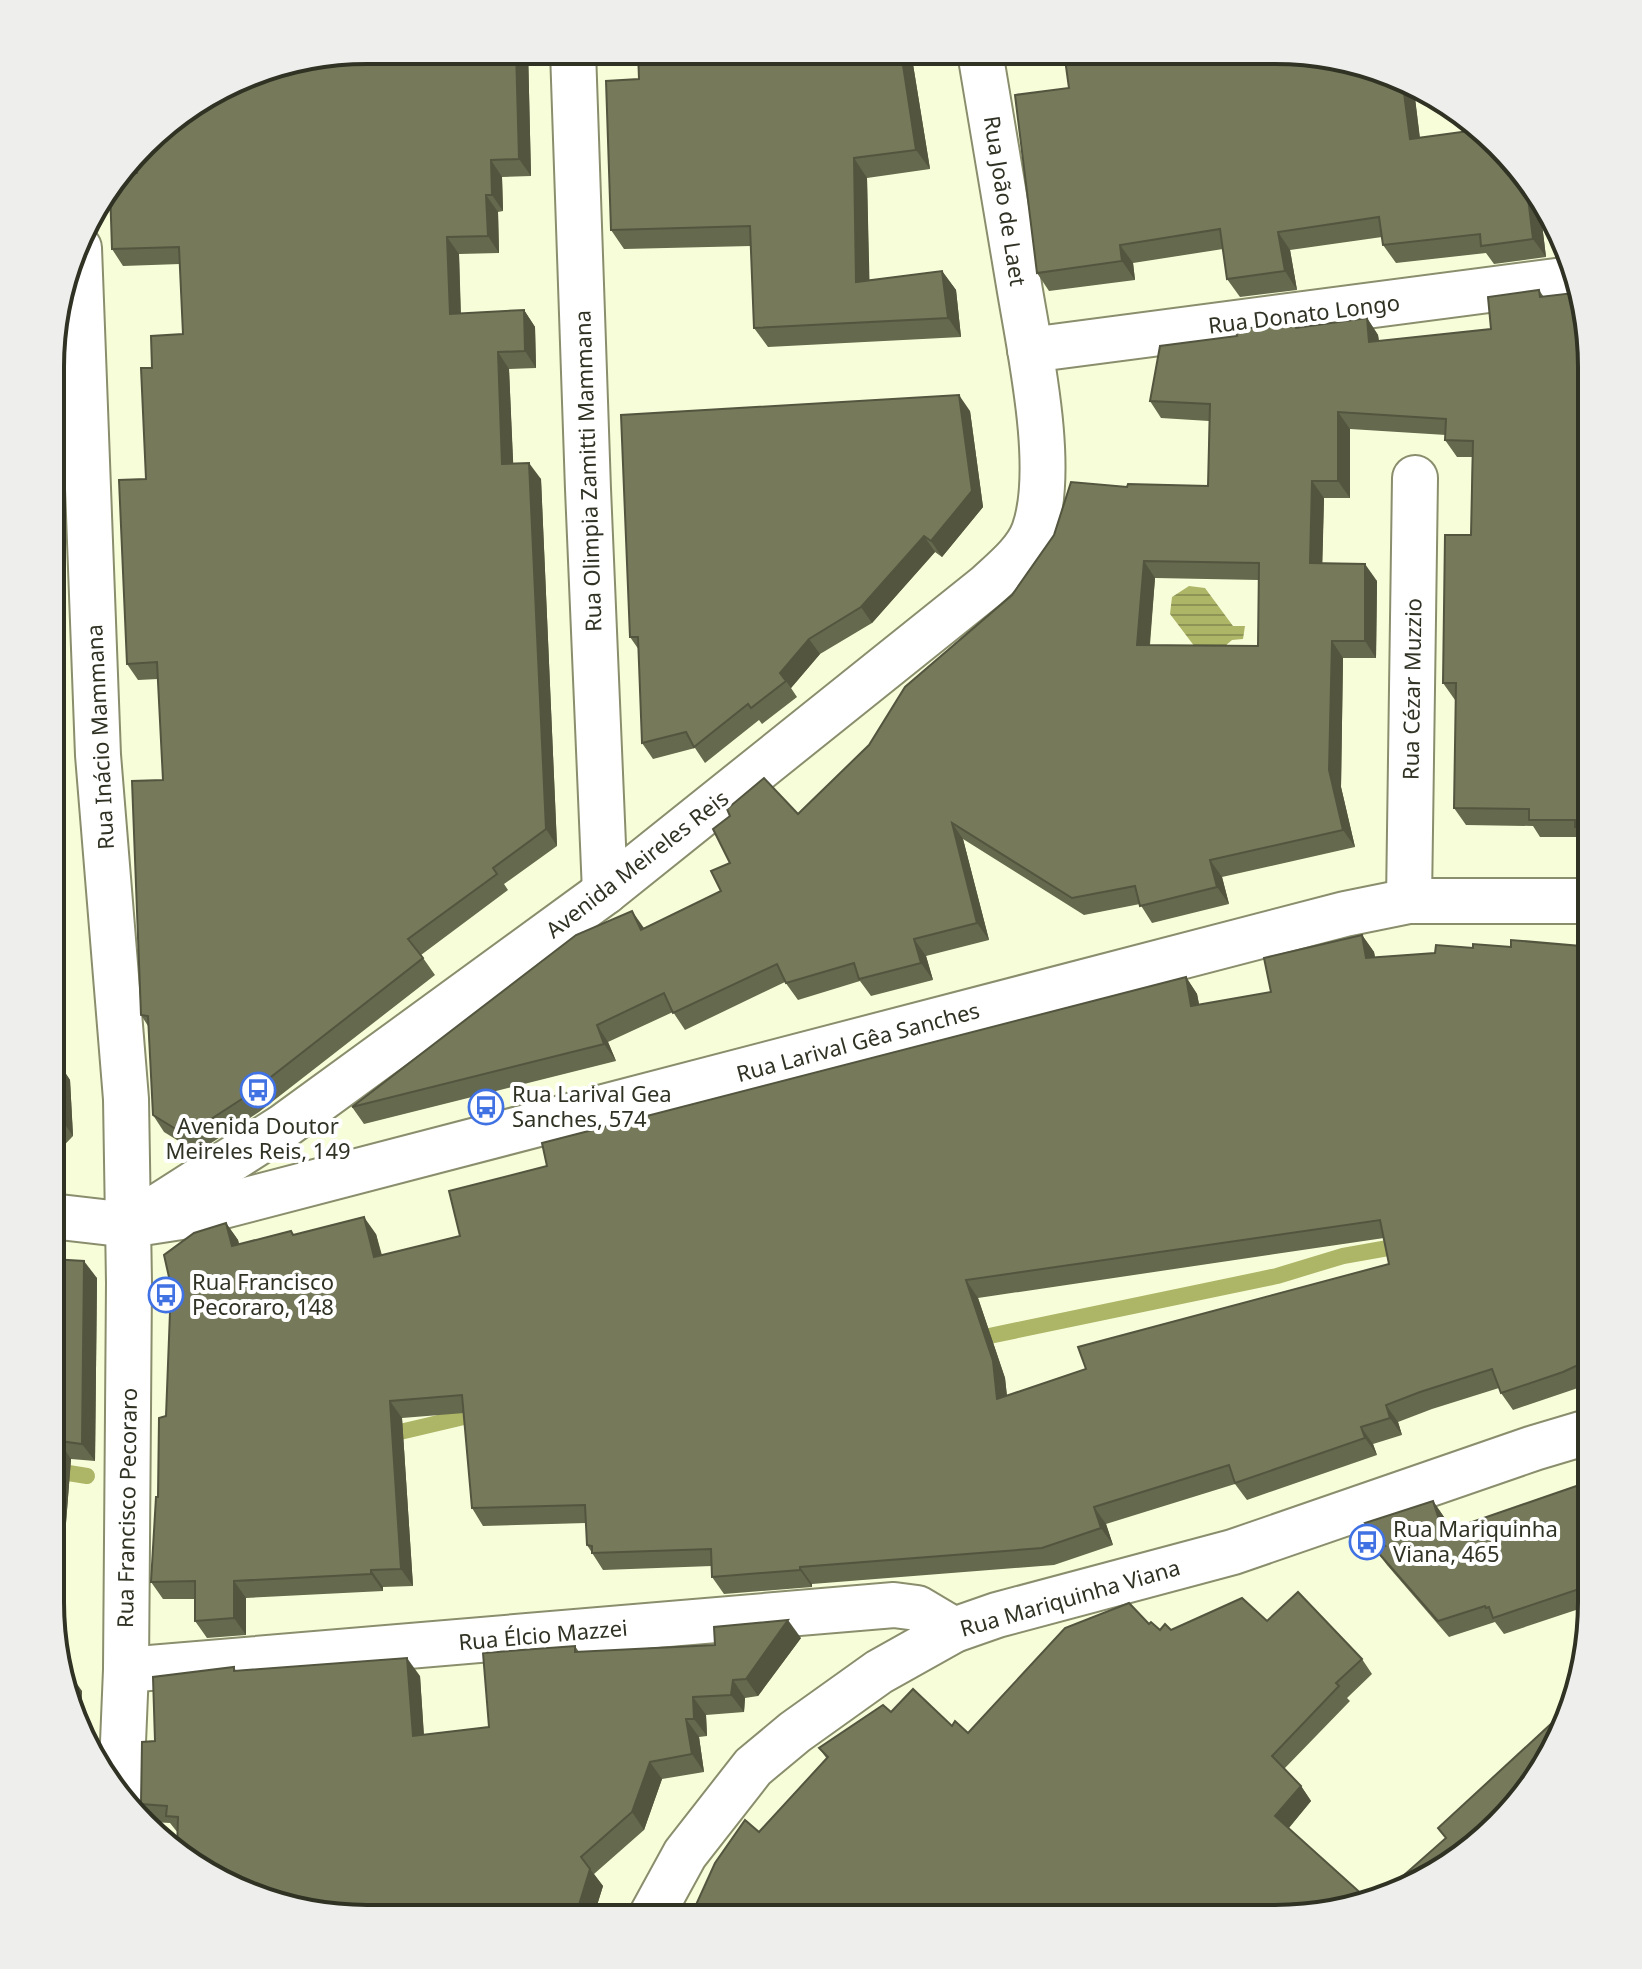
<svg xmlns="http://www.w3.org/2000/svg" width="1642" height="1969" font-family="'Noto Sans',sans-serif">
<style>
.water{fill:url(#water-rules)}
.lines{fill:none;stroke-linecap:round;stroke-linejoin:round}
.stream{stroke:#adb567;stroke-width:16}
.minor-casing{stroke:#8a8e6d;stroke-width:48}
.tertiary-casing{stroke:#8a8e6d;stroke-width:48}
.minor{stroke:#fff;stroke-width:44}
.tertiary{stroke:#fff;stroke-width:44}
.wall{fill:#65694d;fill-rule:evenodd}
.shaded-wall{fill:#53553f}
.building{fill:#767a5a;stroke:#53553f;stroke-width:2;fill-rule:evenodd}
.labels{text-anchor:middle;stroke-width:8;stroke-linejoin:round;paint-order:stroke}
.street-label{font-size:22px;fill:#303224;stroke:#fff}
.poi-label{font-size:22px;fill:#303224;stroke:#fff;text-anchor:start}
.rim{fill:none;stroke:#303224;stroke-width:4}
</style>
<defs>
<pattern id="water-rules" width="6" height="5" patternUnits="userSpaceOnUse" patternTransform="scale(2)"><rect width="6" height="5" fill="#adb567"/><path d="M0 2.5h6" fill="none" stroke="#8d9455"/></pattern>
</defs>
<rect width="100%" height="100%" fill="#f8fdd9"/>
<!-- water -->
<polygon class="water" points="1189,586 1205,588 1233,626 1245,626 1243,639 1232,640 1216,654 1198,651 1170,614 1172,597"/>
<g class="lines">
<!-- stream -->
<g class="stream">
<polyline points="970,1340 1277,1276 1343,1256 1405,1245"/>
<polyline points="383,1436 485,1412"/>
<polyline points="50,1470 87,1476"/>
</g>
<!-- minor casing -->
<g class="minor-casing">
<g id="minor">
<polyline points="573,51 588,489 605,892"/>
<polyline points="79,248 98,755 126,1099 129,1283 126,1670 121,1791"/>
<polyline points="1030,350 1579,278"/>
<polyline points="1409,901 1415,478"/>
<path d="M129,1225L284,1126L605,892L987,586C1003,571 1026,553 1034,531C1056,469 1030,352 1019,285C1006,207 993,130 980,52"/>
<polyline points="126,1670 894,1605 917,1608 954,1630"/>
</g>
</g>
<!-- tertiary casing -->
<g class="tertiary-casing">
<g id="tertiary">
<polyline points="51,1216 129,1225 181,1217 1345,914 1409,901 1592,901"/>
<polyline points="650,1918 685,1854 753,1767 795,1732 879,1672 954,1630 997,1615 1233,1552 1534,1448 1591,1431"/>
</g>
</g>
<!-- minor -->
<use href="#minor" class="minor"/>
<!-- tertiary -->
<use href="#tertiary" class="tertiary"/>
</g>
<!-- wall -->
<g class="wall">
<polygon points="528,50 531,176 502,177 503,211 498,212 499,253 459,254 461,314 524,310 535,327 536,368 509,369 513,464 541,479 557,846 504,884 508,890 421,955 435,975 259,1112 205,1147 190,1148 164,1132 153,1115 148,1026 141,1015 163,780 158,679 138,680 127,664 146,479 152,368 183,334 180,264 123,266 112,249"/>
<polygon points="638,51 911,52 930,169 867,178 869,280 942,271 956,290 961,337 768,347 754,328 751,246 624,249 611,230 639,79"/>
<polygon points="1317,53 1414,90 1420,138 1476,130 1549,208 1552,215 1541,216 1546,257 1494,264 1486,253 1396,263 1383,245 1382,237 1290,250 1297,290 1240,297 1227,279 1223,249 1133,263 1135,280 1049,291 1037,273 1069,88"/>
<path d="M1539,290L1592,366V844H1587L1582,837H1540L1533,826L1466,825L1454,808L1456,700H1455L1443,683L1471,535L1472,457H1457L1445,440L1446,435L1350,429V498H1324L1322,563L1377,581L1376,658H1343L1341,787L1355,847L1222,877L1229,904L1152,923L1140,904L1084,915L963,839L989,940L926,956L933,980L871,996L860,981L798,1000L785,982L685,1030L673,1012L608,1042L616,1061L364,1124L352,1107L644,928L721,891L730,863L798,814L869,745L1012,595L1127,487L1208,486L1209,421L1161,418L1150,401L1298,327L1367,318L1378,335L1379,341L1491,329ZM1155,578L1259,580L1258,646L1150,645Z"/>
<polygon points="970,411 983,507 942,557 935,552 872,623 820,654 791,688 797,697 762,724 759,720 705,763 695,748 653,759 642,743 639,650 630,637"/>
<polygon points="52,746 59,930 51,930"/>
<path d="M1362,935L1374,952L1375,957L1435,953L1473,948L1511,947H1592L1591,1382L1575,1389L1513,1410L1501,1393L1499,1388L1432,1409L1398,1422L1402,1435L1373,1444L1377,1455L1247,1500L1235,1484L1106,1524L1113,1545L1054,1565L812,1584V1587L724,1594L712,1577V1566L603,1570L587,1545L586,1523L483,1526L472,1508L464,1413L402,1418L413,1586L383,1587V1591L246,1598V1635L207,1638L195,1621V1599H163L151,1582L166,1416L226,1223L238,1240L239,1244L294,1235L376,1234L382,1255L460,1236L547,1166L1186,977L1197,994L1199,1005L1271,992ZM1384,1238L1389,1264L1007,1396L1005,1378L978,1298Z"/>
<polygon points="51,1046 52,1062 58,1062 70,1080 73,1136 51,1159"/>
<polygon points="51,1259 97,1278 95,1461 71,1459 60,1600 58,1665 50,1603"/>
<polygon points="1591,1481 1591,1605 1504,1634 1495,1622 1449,1637 1387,1565 1375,1549 1383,1547 1365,1523 1433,1501 1444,1517 1448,1530"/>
<polygon points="1267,1621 1362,1659 1372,1674 1347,1698 1350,1701 1284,1769 1301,1786 1311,1801 1289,1828 759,1832 827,1759 819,1748 891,1712 952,1726 968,1733 1149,1624 1160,1630 1171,1630"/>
<polygon points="801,1638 758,1696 745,1698 744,1712 706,1715 707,1736 699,1737 704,1772 662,1779 644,1830 594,1874 603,1886 593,1918 346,1918 178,1833 170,1823 153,1822 141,1804 155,1741 234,1667 236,1671 420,1676 424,1735 489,1727 575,1646 579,1652 715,1645"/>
</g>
<!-- shaded-wall -->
<g class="shaded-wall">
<polygon points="516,50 528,50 531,176 519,159"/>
<polygon points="901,52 911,52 930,169 916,150"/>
<polygon points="1403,85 1414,90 1422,157 1410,139"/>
<polygon points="854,158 867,178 870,301 856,282"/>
<polygon points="491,160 502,177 503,211 492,195"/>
<polygon points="486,195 498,212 499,253 488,236"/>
<polygon points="1528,198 1541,216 1546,257 1533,239"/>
<polygon points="1278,232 1290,250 1297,290 1285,271"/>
<polygon points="447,237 459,254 461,331 450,314"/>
<polygon points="1120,245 1133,263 1135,280 1122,261"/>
<polygon points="942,271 956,290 961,337 948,318"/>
<polygon points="524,310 535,327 536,368 525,351"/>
<polygon points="1367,318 1378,335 1381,359 1369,342"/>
<polygon points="498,352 509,369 514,481 502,464"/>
<polygon points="959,395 970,411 983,507 942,557 931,541"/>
<polygon points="1338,412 1350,429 1350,498 1338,481"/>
<polygon points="529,463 541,479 557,846 546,829"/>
<polygon points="1312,481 1324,498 1322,580 1310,563"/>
<polygon points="924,536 935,552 872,623 861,607"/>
<polygon points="1144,561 1155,578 1148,662 1137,645"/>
<polygon points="1365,564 1377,581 1376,658 1365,641"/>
<polygon points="809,639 820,654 791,688 780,673"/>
<polygon points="1332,641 1343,658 1341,787 1355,847 1343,830 1329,770"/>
<polygon points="52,746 59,930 51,920"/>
<polygon points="952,823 963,839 989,940 977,923"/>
<polygon points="1210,860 1222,877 1229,904 1217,887"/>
<polygon points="632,911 644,928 641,930"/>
<polygon points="1362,935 1374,952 1378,975 1366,958"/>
<polygon points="914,939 926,956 933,980 921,963"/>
<polygon points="1186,977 1197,994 1203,1023 1191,1006"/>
<polygon points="597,1025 608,1042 616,1061 604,1044"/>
<polygon points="58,1062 70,1080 73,1136 61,1119"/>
<polygon points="364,1217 376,1234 386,1274 374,1257"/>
<polygon points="226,1223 238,1240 244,1263 232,1246"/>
<polygon points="84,1261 97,1278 95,1461 82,1444"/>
<polygon points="966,1280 978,1298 1005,1378 1009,1416 997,1399"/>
<polygon points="390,1401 402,1418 413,1586 401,1569"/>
<polygon points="1386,1405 1398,1422 1402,1435 1390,1418"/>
<polygon points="1361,1427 1373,1444 1377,1455 1365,1438"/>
<polygon points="59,1441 71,1459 60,1600 58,1665 50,1603 50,1552"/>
<polygon points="1433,1501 1444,1517 1454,1548 1443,1532"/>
<polygon points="1094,1507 1106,1524 1113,1545 1101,1528"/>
<polygon points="800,1567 812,1584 812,1587 800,1570"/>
<polygon points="371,1570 383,1587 383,1591 371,1574"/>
<polygon points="234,1581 246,1598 246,1635 234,1618"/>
<polygon points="788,1620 801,1638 758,1696 746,1679"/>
<polygon points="407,1658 420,1676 425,1754 413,1736"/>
<polygon points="70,1674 82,1691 81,1733 69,1704"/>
<polygon points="733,1680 745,1698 744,1712 731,1695"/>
<polygon points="693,1697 706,1715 707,1736 694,1719"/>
<polygon points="686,1719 699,1737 704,1772 692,1754"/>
<polygon points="650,1762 662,1779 644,1830 632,1812"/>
<polygon points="1301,1786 1311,1801 1286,1831 1275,1816"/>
<polygon points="590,1869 603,1886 593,1918 575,1918"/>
</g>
<!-- building -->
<g class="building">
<polygon points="367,50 516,50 519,159 491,160 492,195 486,195 488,236 447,237 450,314 524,310 525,351 498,352 502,464 529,463 546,829 493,868 497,874 408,939 423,958 248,1095 194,1130 179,1131 153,1115 148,1016 141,1015 132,781 163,780 157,662 127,664 119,480 146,479 141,368 152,368 151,336 183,334 179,247 112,249 110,188 121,173 137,173 136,155 158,128 265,67"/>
<polygon points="638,51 901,52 916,150 854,158 856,282 942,271 948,318 754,328 750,226 611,230 606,81 639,79"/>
<polygon points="1064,52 1317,53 1403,85 1410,139 1476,130 1539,197 1528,198 1533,239 1481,246 1480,234 1383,245 1379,217 1278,232 1285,271 1227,279 1220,229 1120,245 1122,261 1037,273 1015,95 1069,88"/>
<path d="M1539,290L1540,297L1582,292L1592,366V827H1575V820H1529V809L1454,808L1456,683H1443L1445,535H1471L1473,441L1445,440L1446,419L1338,412V481H1312L1310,563L1365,564V641H1332L1329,770L1343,830L1210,860L1217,887L1140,906L1135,886L1072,898L952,823L977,923L914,939L921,963L859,979L854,963L786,983L777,964L673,1013L664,993L597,1025L604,1044L352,1107L576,935L632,911L641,930L721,891L711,871L730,863L713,829L730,816L727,809L764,778L798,814L869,745L905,687L1012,595L1054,535L1071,482L1127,487L1128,484L1208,486L1210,404L1150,401L1160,346L1237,336L1236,330L1294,322L1296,328L1367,318L1369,342L1491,329L1488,297ZM1144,561L1259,563L1258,646L1137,645Z"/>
<polygon points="959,395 972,491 931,541 924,536 861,607 809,639 780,673 786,681 751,708 748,704 694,747 686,732 642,743 638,637 630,637 621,415"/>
<path d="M1362,935L1366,958L1435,953L1436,945L1473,948V944L1511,947V940L1592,947L1591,1359L1563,1372L1501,1393L1492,1369L1420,1392L1386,1405L1390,1418L1361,1427L1365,1438L1235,1483L1229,1465L1094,1507L1101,1528L1042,1548L800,1567V1570L712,1577L711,1549L592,1553V1546L587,1545L585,1505L472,1508L462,1395L390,1401L401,1569L371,1570V1574L234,1581V1618L195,1621V1581L151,1582L156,1497H158L159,1418L166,1416L171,1286L164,1255L194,1233L226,1223L232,1246L291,1231L293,1235L364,1217L374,1257L460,1236L449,1191L547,1166L542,1143L1186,977L1191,1006L1271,992L1264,958ZM1380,1220L1389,1264L1078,1347L1086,1369L997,1399L993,1361L966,1280Z"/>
<polygon points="51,1062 58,1062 61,1119 51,1129"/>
<polygon points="51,1259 84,1261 82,1444 59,1441 50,1552"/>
<polygon points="1591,1481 1591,1585 1493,1618 1489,1607 1486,1608 1485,1606 1438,1621 1375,1549 1385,1546 1365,1523 1433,1501 1443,1532"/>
<polygon points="1298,1592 1362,1659 1336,1683 1339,1686 1272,1756 1301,1786 1275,1816 1365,1897 1295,1918 690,1918 715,1863 745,1820 759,1832 828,1757 819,1748 883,1705 891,1712 913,1689 952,1726 955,1721 968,1733 1065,1628 1129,1603 1149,1624 1151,1622 1160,1630 1165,1624 1171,1630 1242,1598 1267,1621"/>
<polygon points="788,1620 746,1679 733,1680 731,1695 693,1697 694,1719 686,1719 692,1754 650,1762 632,1812 581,1857 590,1869 575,1918 346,1918 265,1902 191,1866 177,1851 178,1817 166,1816 167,1806 141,1804 142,1742 155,1741 153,1677 234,1667 234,1671 407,1658 413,1736 489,1727 483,1653 575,1646 575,1652 715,1645 714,1627"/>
<polygon points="59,1673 70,1674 69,1704 61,1685"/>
<polygon points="1552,1723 1561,1733 1539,1778 1434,1876 1386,1891 1446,1838 1438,1828"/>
</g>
<!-- icons -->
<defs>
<g id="bus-ring" transform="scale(1.8)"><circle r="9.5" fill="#fff" stroke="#4072e3" stroke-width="1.5"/><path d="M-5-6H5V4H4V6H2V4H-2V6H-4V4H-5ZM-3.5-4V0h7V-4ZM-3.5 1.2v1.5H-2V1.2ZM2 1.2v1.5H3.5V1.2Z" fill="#4072e3"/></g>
</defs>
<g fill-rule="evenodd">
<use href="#bus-ring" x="258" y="1090"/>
<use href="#bus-ring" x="486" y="1107"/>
<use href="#bus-ring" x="166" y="1295"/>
<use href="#bus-ring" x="1367" y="1542"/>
</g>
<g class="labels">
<!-- street labels -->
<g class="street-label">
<text transform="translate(1005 201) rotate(81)" y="8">Rua João de Laet</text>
<text transform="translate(1304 314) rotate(-7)" y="8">Rua Donato Longo</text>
<text transform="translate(588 471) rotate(-92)" y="8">Rua Olimpia Zamitti Mammana</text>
<text transform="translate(1412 689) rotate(-89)" y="8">Rua Cézar Muzzio</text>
<text transform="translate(100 737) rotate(-93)" y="8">Rua Inácio Mammana</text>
<text transform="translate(637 864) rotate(-38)" y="8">Avenida Meireles Reis</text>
<text transform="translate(858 1042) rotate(-15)" y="8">Rua Larival Gêa Sanches</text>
<text transform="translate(127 1508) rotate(-89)" y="8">Rua Francisco Pecoraro</text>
<text transform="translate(1070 1598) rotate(-16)" y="8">Rua Mariquinha Viana</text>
<text transform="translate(543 1635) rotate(-5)" y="8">Rua Élcio Mazzei</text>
</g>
<!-- poi labels -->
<g class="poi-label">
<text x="512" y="1102">Rua Larival Gea<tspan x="512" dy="25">Sanches, 574</tspan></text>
<text x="258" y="1134" text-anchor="middle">Avenida Doutor<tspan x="258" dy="25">Meireles Reis, 149</tspan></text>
<text x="192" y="1290">Rua Francisco<tspan x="192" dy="25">Pecoraro, 148</tspan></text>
<text x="1393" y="1537">Rua Mariquinha<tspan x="1393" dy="25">Viana, 465</tspan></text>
</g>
</g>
<!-- crop -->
<path d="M0 0H1642V1969H0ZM367 64H1275A303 303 0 0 1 1578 367V1602A303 303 0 0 1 1275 1905H367A303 303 0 0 1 64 1602V367A303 303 0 0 1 367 64Z" fill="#eeefed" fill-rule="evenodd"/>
<path class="rim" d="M367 64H1275A303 303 0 0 1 1578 367V1602A303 303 0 0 1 1275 1905H367A303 303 0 0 1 64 1602V367A303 303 0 0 1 367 64Z"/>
</svg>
